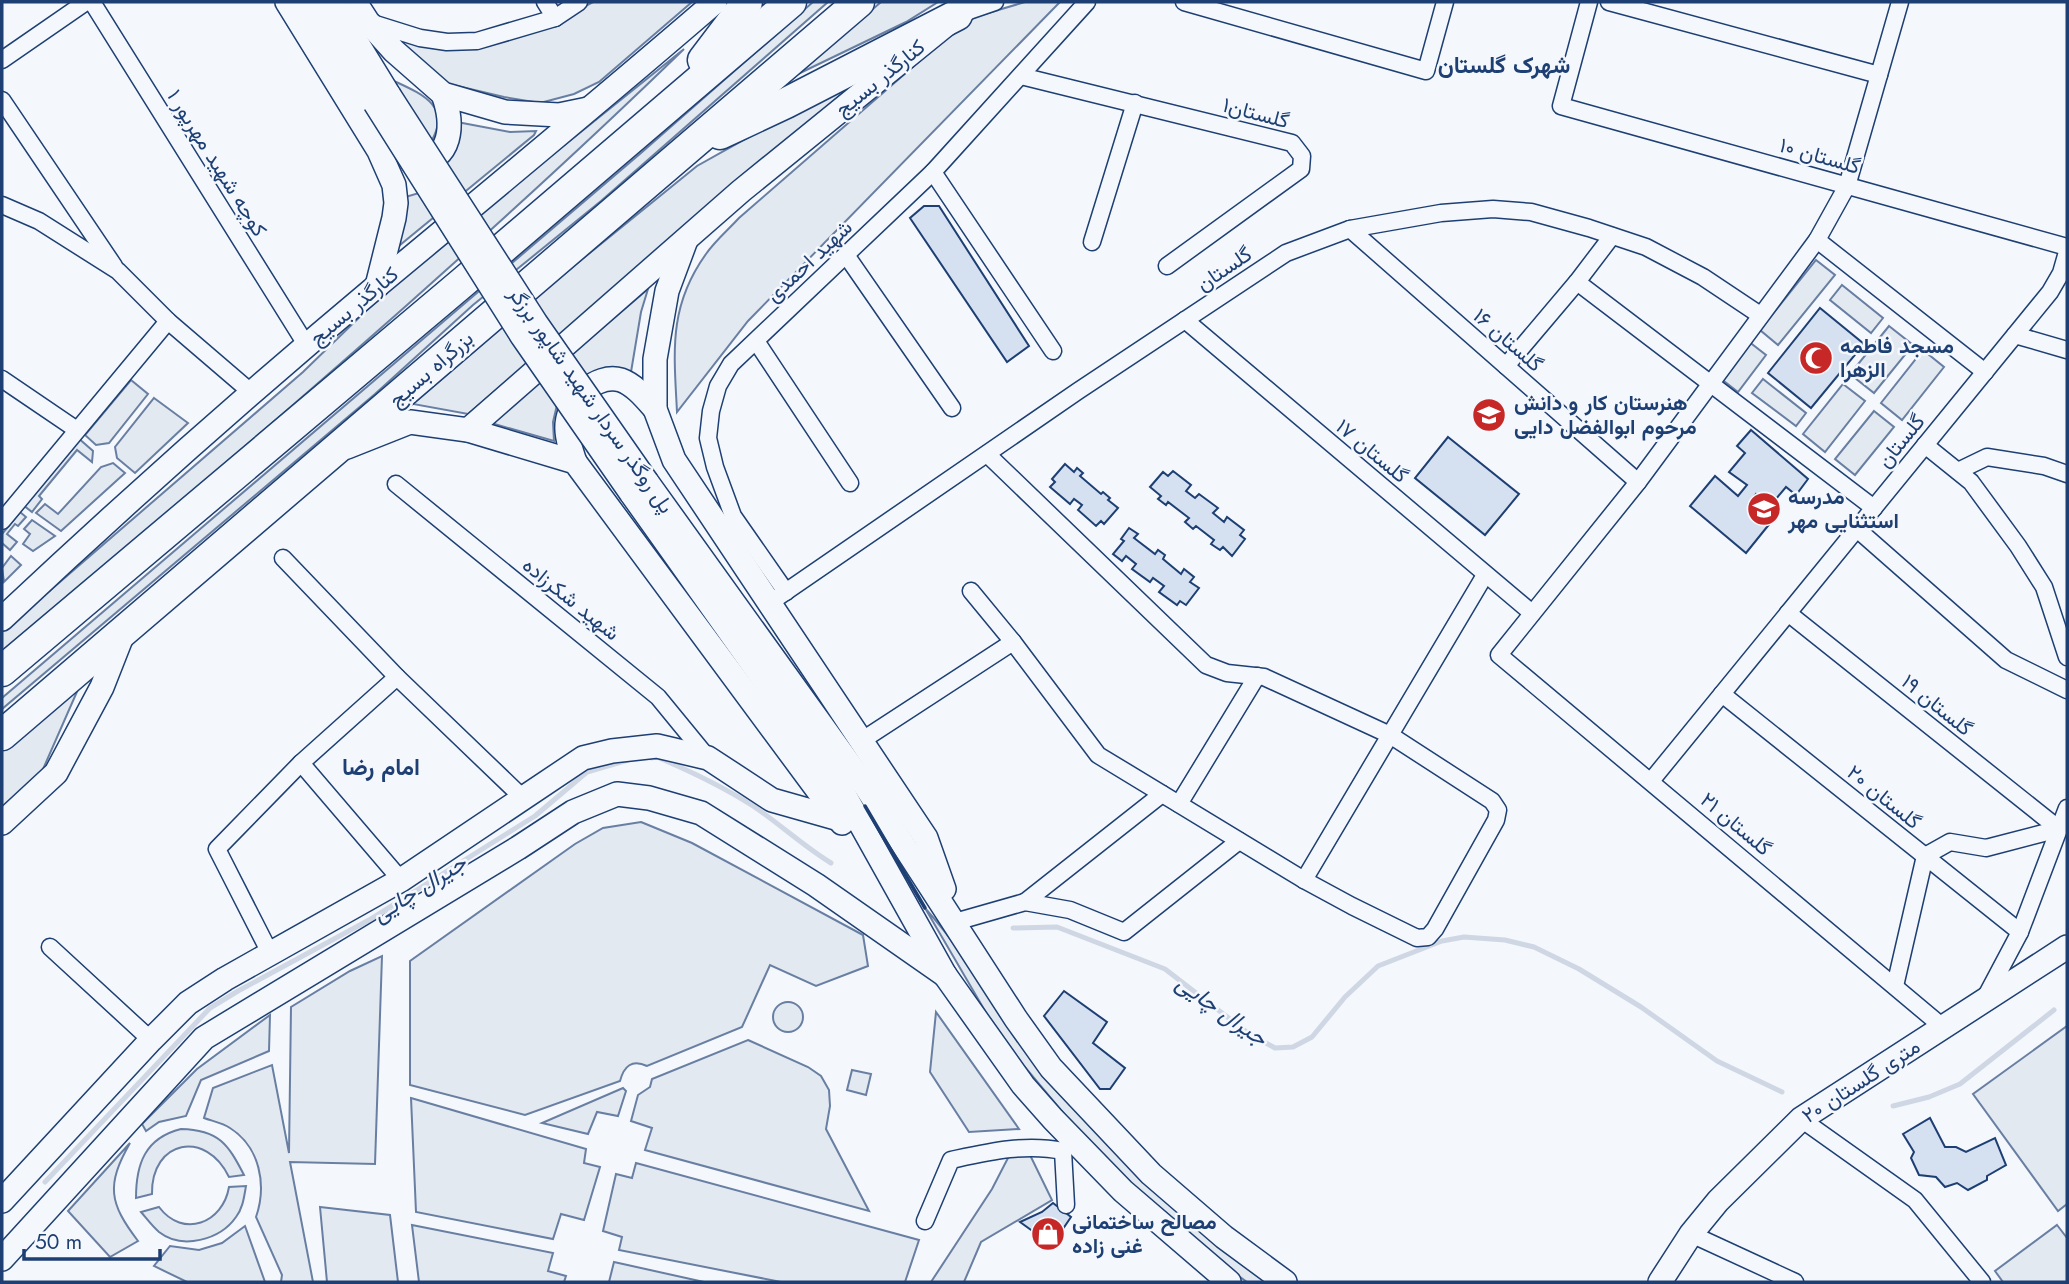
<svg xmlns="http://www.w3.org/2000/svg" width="2069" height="1284" font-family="Jost,Vazirmatn,sans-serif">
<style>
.green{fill:#e3e9f0;stroke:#687fa3;stroke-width:2}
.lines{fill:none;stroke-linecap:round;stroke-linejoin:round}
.stream{stroke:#cfd7e4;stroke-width:5}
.building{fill:#d5e0f0;stroke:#1d3f73;stroke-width:2}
.street-casing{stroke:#1d3f73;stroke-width:19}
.secondary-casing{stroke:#1d3f73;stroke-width:26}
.highway-casing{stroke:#1d3f73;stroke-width:33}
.street{stroke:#f4f7fb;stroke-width:16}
.secondary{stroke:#f4f7fb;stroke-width:23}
.highway{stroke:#f4f7fb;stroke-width:30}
.secondary-bridge-casing{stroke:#1d3f73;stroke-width:26;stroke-linecap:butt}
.secondary-bridge{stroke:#f4f7fb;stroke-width:23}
.wall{stroke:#1d3f73;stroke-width:3.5}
.labels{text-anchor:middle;stroke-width:5;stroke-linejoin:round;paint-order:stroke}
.street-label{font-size:21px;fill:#1d3f73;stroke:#f4f7fb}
.poi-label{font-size:21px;font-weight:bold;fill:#1d3f73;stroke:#f4f7fb;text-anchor:start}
.neighbourhood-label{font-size:23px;font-weight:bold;fill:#1d3f73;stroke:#f4f7fb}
.water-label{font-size:23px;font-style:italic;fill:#1d3f73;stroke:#f4f7fb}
</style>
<rect width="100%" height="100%" fill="#f4f7fb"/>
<!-- green -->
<g class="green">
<polygon points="593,2 692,2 599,82 574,94 540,103 504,97 449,84 412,60 386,37 424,46 554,23"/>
<polygon points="813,2 828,2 601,201 473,305 375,394 2,709 2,698 641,153"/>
<polygon points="881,2 938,2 906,22 798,74"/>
<path d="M1025,2H1060L748,321L677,412C674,352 668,307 706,254C715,241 728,230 739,218L968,19Z"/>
<path d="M684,49C466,261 232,457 2,656V632L303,372L404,274Z"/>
<polygon points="872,68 468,414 413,404 554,282 697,166"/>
<path d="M394,81C422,94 452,106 431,142Z"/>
<polygon points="457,122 510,132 536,131 534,135 400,245 402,198 426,191"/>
<polygon points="1816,260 1835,275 1778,345 1760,330"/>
<polygon points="1842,285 1883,318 1871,333 1830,300"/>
<polygon points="648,289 641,312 631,372 557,405 553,422 554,441 491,423"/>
<polygon points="1889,326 1913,345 1874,393 1850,374"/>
<polygon points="1748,341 1766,355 1738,392 1720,378"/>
<polygon points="1923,350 1944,367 1902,420 1881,403"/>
<polygon points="1763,379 1806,413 1796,426 1752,393"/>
<polygon points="131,380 148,394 109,443 96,445 85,435"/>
<polygon points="1843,384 1865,401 1825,452 1803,434"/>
<polygon points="154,398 188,423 135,473 117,458 115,447"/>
<polygon points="1874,411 1894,427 1855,475 1835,459"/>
<polygon points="77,437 93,451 92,462 77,450 39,496 42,499 32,512 23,505"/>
<polygon points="113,463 125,473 61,531 36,513 45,504 58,514 101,467"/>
<polygon points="20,512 26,517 18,526 15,524 7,534 17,542 10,550 2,543 2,534"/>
<polygon points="32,520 55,536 33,551 23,544 30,534 24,529"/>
<polygon points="11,556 21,565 4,582 2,568"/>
<polygon points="83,678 40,776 2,808 2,746"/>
<path d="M641,822L692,843L863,935L868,966L816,986L770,965L742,1027L647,1066C632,1059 624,1066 620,1081L525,1115L410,1085V961L575,844L603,828Z"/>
<path d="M925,908C966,954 996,1006 1032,1056C1097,1144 1179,1217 1266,1282H1247L1214,1258L1143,1197L1080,1133L1024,1066L988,1016Z"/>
<path d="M382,956L375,1164L290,1162L313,1282H281L282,1275L256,1217C267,1185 260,1147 230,1128C223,1123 212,1121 204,1118L213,1088L272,1065L289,1153L291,1007L350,971Z"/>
<circle cx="788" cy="1017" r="15"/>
<polygon points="936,1012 1019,1129 969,1132 930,1072"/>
<polygon points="270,1015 269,1051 201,1080 186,1116 159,1122 146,1131 142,1124 197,1069"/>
<polygon points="2067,1026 2067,1204 2058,1211 1973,1094"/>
<polygon points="748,1040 808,1067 821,1076 829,1090 830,1106 826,1129 869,1211 645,1150 652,1128 631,1121 638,1095 650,1087 652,1079"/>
<polygon points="852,1070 871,1074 866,1095 847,1090"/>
<polygon points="623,1088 626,1091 618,1116 597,1112 588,1134 542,1123"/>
<polygon points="411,1098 586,1149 584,1163 600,1167 584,1220 561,1214 553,1239 416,1212"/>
<path d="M181,1129C219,1130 228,1144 244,1175L229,1177C206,1129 151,1140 152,1194L136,1198C136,1164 145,1138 181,1129Z"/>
<path d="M130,1143C106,1185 109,1203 138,1241L110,1257L68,1211Z"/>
<polygon points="1030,1155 1052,1200 981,1242 964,1282 931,1282 992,1189 1009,1156"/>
<polygon points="636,1163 919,1240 905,1282 781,1282 619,1250 622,1237 603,1231 616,1174 632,1178"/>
<path d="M246,1186C244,1197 243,1208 236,1217C220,1240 182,1250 159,1232C152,1226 147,1219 141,1212L159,1207C183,1239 223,1223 229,1187Z"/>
<polygon points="320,1207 390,1215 398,1282 327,1282"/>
<polygon points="412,1225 553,1253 548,1271 566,1276 564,1282 419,1282"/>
<polygon points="2057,1225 2067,1238 2067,1282 2003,1282 1995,1271"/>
<polygon points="245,1226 265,1282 187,1282 154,1266 170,1246 199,1250 222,1243"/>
<polygon points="614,1262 704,1282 609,1282"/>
</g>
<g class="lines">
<!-- stream -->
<g class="stream">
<path d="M651,758L657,757C690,771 722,786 753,806C780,824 803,846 831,863"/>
<polyline points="1013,928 1057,927 1165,969 1248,1033 1275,1048 1293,1047 1312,1037 1345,997 1378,966 1442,941 1464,937 1505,940 1534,947 1579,969 1641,1007 1717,1061 1782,1092"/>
<polyline points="1893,1106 1929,1097 1960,1084 2054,1010"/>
<polyline points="45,1182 210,1008 238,991 369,920 535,816 587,772 628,760"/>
</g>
</g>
<!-- building -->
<g class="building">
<polygon points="924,206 939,206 1029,346 1007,362 910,218"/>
<polygon points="1820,308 1864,344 1811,408 1768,373"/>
<polygon points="1751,430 1808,479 1796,495 1786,487 1770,506 1756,494 1749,503 1771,522 1746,553 1690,506 1715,476 1738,496 1747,485 1729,472 1745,453 1737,446"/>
<polygon points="1448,437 1519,494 1485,535 1415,478"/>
<polygon points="1065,464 1074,472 1077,468 1083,473 1080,476 1101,494 1103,492 1110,498 1108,500 1118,508 1104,524 1101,521 1096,526 1078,510 1082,505 1074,499 1070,504 1050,487 1055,482 1052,479"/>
<polygon points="1173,471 1191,485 1186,491 1195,498 1199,494 1218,508 1213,513 1224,522 1227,517 1244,530 1240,535 1245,539 1232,556 1223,547 1220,550 1211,544 1214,540 1196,526 1193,529 1185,522 1189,518 1168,502 1166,505 1158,499 1161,496 1150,487 1163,472 1168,476"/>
<polygon points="1129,528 1138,534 1134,538 1155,554 1158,550 1165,555 1163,559 1181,574 1184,569 1194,577 1190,582 1199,588 1186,605 1180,601 1177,605 1159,592 1164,586 1153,578 1150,582 1132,569 1136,564 1126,556 1122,561 1113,554 1124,541 1121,539"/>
<polygon points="1064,991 1107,1022 1093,1043 1125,1068 1110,1089 1100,1089 1044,1016"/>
<polygon points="1930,1118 1945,1147 1956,1147 1966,1152 1995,1138 2006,1165 1987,1176 1987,1180 1968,1190 1957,1183 1945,1187 1936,1177 1919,1175 1911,1158 1914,1152 1903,1134"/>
<polygon points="1053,1203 1071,1217 1052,1245 1020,1222 1042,1212"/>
</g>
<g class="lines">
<!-- street casing -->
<g class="street-casing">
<g id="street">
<polyline points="92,2 307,346"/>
<polyline points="545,2 555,18"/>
<polyline points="1184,2 1426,71 1445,2"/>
<polyline points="1589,2 1561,106 2067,247"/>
<polyline points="1609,2 1879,75"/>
<polyline points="1900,2 1847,186 1817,240 1638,482 1499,655 1944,1028"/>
<polyline points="966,12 995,2"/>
<polyline points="369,22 420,38 447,42 477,41 555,18 579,2"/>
<polyline points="2,60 86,2"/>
<polyline points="1021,76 1292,143 1302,156 1301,169 1167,266"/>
<polyline points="2,100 114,266"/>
<polyline points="933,172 1053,351"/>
<polyline points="2,205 39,221 118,271 168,321 252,393"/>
<polyline points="1350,229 1638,482"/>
<polyline points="1817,240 1985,372"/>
<polyline points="1092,242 1135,103"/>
<polyline points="846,255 952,408"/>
<polyline points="1577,282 1874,508"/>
<polyline points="1185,320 1532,613"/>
<polyline points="2015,335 2067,350"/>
<polyline points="756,341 850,483"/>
<polyline points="1506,366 1577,282 1612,236"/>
<polyline points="2,379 77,430"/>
<polyline points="1925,445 1971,482 2018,546 2044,587 2067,657"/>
<polyline points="987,454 1206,665 1227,673 1264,677 1390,735 1304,880"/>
<polyline points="1958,471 1987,457 2044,466 2067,474"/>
<polyline points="396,484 658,697 708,758"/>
<polyline points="2,521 168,321"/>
<polyline points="1857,529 2006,660 2067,690"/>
<polyline points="283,558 397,677 523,798"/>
<polyline points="971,591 1013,642"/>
<polyline points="786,592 733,516 715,467 708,438 711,411 718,386 731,364 933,172 1087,2"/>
<polyline points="768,604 1078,391 1286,253 1350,229 1441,213 1493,209 1531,212 1589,228 1646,247 1703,277 1760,315"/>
<polyline points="1788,613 2059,829"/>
<polyline points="1722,694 2020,932"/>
<polyline points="861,741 1013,642 1098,755 1304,880 1352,906 1417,938 1428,937 1435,929 1496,820 1498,810 1492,801 1390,735 1485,575"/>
<polyline points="301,763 401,880"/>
<polyline points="1651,781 2050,292 2061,273 2067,252"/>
<polyline points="1179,804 1257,676"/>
<polyline points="1025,902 1162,794"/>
<polyline points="955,922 1025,902 1070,910 1124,932 1239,841"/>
<polyline points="50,947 151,1040"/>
<polyline points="270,953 217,849 301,763 397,677"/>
<polyline points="1895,986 1925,856 1950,842 1986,848 2059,829"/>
<polyline points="1985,998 2020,932 2067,808"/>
<polyline points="1801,1119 1915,1200 1982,1282"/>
<polyline points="1063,1151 1066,1205"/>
<path d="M925,1221L951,1160C988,1152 1025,1143 1063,1151L1072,1140"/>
<polyline points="1691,1234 1795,1282"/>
</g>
</g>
<!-- secondary casing -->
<g class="secondary-casing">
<g id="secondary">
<polyline points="287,2 379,151 394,185 396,203 394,218 377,286"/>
<polyline points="311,2 375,103"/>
<polyline points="332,2 389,95"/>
<polyline points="355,2 368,22 394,51 443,94 505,112 559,115 588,109"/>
<path d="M414,164C453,161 454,124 443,94"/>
<polyline points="686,240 667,291 655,359 655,409 674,460 926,838 944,889"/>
<polyline points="468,430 741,191 974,2"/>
<polyline points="347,447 410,422 468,430 575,462 842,823"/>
<path d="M575,462C571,450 566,437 567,424C569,400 596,373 621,380C635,385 646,399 655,409"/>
<polyline points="647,482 866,787 1016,1019 1051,1068 1151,1174 1224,1237 1285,1282"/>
<polyline points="631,493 840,787 945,975 1023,1085 1053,1119 1123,1191 1229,1282"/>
<path d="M2,619C124,504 249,393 378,285C491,191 604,98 715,2"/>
<polyline points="2,823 56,773 102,687 124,631"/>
<polyline points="2,1201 151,1040 188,1003 225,979 401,880 583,758 612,751 657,746 708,758 772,800 839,819"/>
<polyline points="2,1259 204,1038 518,848 573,812 617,794 649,798 701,813 816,885 945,975"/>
<polyline points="1660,1282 1691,1234 1718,1201 1801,1119 2067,947"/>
</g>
</g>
<!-- highway casing -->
<g class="highway-casing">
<g id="highway">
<polyline points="703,60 747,2"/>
<polyline points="720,134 786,103 957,15"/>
<polyline points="2,671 462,283 791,2"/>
<polyline points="2,735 859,2"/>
</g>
</g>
<!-- street -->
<use href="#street" class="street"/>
<!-- secondary -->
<use href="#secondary" class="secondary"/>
<!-- highway -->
<use href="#highway" class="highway"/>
<!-- secondary-bridge casing -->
<g class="secondary-bridge-casing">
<g id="secondary-bridge">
<polyline points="389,95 536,323 647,482"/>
<polyline points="375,103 522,336 631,493"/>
</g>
</g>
<!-- secondary-bridge -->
<use href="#secondary-bridge" class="secondary-bridge"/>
<!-- wall -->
<polyline class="wall" points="865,806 925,908"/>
</g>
<!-- icons -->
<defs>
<g id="mosque-disc" transform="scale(1.75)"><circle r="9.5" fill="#c62828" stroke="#f4f7fb"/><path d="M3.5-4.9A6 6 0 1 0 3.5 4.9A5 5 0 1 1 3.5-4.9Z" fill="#fff"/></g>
<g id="school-disc" transform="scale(1.75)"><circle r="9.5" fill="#c62828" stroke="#f4f7fb"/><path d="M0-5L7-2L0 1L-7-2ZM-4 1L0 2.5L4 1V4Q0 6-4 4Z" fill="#fff"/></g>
<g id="shop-disc" transform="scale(1.75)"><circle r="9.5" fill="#c62828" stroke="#f4f7fb"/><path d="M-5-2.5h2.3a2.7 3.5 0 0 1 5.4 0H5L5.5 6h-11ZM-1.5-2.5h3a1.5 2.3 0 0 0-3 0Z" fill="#fff"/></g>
</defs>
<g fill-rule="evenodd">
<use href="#mosque-disc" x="1816" y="358"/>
<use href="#school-disc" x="1489" y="415"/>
<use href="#school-disc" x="1764" y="509"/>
<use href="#shop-disc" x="1048" y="1234"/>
</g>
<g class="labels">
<!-- street labels -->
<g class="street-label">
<text transform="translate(880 78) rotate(-39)" y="7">کنارگذر بسیج</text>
<text transform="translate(1256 113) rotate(15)" y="7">گلستان۱</text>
<text transform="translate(1820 156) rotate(16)" y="7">گلستان ۱۰</text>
<text transform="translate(217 163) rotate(58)" y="7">کوچه شهید مهرپور ۱</text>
<text transform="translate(809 261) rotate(-43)" y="7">شهید احمدی</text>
<text transform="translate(1224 269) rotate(-34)" y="7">گلستان</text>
<text transform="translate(354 306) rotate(-40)" y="7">کنارگذر بسیج</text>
<text transform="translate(1508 340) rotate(41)" y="7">گلستان ۱۶</text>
<text transform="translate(431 369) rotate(-41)" y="7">بزرگراه بسیج</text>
<text transform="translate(591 400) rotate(55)" y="7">پل روگذر سردار شهید شاپور برزگر</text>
<text transform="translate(1901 441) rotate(-51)" y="7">گلستان</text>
<text transform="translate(1372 451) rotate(40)" y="7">گلستان ۱۷</text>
<text transform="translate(571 599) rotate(39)" y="7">شهید شکرزاده</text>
<text transform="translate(1937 705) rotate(39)" y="7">گلستان ۱۹</text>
<text transform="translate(1884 797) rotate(39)" y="7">گلستان ۲۰</text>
<text transform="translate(1736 824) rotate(40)" y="7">گلستان ۲۱</text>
<text transform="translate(1861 1081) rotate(-33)" y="7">۲۰ متری گلستان</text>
</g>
<!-- poi labels -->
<g class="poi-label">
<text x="1840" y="353">مسجد فاطمه<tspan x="1840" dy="24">الزهرا</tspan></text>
<text x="1514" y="410">هنرستان کار و دانش<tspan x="1514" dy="24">مرحوم ابوالفضل دایی</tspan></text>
<text x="1788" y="504">مدرسه<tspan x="1788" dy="24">استثنایی مهر</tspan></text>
<text x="1072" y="1229">مصالح ساختمانی<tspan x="1072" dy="24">غنی زاده</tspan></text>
</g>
<!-- neighbourhood labels -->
<g class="neighbourhood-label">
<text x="1504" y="73">شهرک گلستان</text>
<text x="381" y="775">امام رضا</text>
</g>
<!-- water labels -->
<g class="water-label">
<text transform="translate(419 888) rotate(-32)" y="8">جیرال چایی</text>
<text transform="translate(1222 1010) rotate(35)" y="8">جیرال چایی</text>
</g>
</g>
<!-- border -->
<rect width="2069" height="1284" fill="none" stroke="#1d3f73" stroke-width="7"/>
<!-- scale -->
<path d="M24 1249v10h136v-10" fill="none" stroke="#1d3f73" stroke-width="3.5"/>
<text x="35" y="1249" font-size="21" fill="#1d3f73" stroke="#f4f7fb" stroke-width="5" paint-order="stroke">50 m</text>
</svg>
